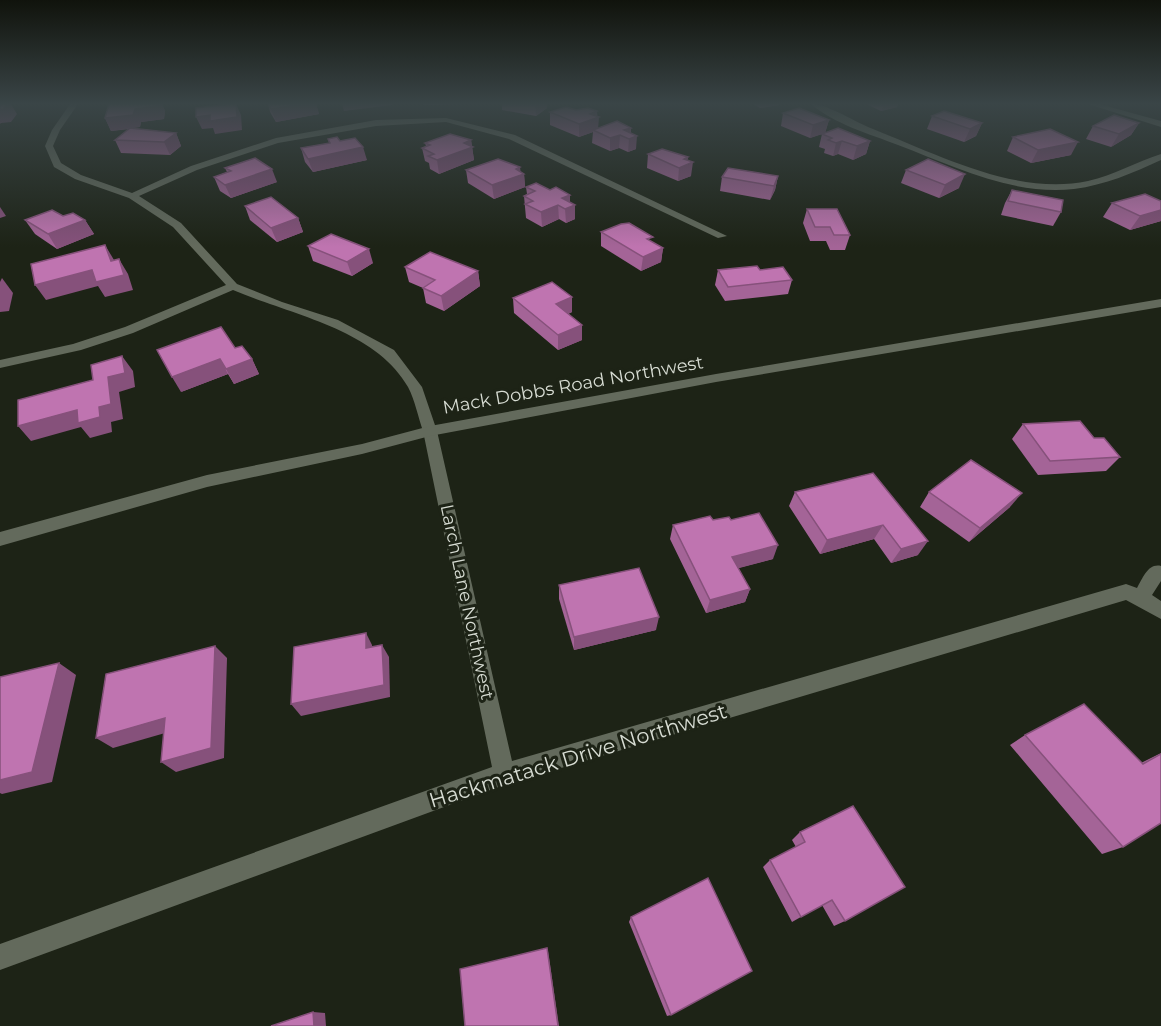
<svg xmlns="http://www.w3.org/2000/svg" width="1161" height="1026" font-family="Montserrat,sans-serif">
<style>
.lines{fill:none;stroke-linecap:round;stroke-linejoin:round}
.minor{fill:#636a5c;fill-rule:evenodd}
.tertiary{fill:#636a5c;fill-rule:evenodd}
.wall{fill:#a46497}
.shaded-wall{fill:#86517b}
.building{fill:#bf74b0;stroke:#86517b;stroke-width:1.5}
.labels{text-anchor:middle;stroke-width:6;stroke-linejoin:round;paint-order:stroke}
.street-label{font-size:18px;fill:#d7dcd3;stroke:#1d2316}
.near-street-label{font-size:21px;fill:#d7dcd3;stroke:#1d2316}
</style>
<rect width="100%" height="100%" fill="#1d2316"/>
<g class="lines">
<!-- minor -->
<g class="minor">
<path d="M70,104H78L60,130L53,146L61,163L81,175L132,193L191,166L276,138L376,120L446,118L515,135L727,236L718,238L509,139L446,122L376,126L278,143L197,170L139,196L181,223L237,284L282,302L338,320L394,350L422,387L437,431L512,761L1126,584L1137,588C1143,578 1148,563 1161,566V581L1152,595L1161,601V619L1126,600L504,785L0,970V944L492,767L423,431C418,417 415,400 408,387C375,329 291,315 233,290L133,333L81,350L0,368V360L73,344L125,327L226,285L173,227L129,198L75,179L54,167L45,146L52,130Z"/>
<path d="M811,104C826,103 857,123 873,129C939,155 1016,196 1088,181C1114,175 1136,162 1161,154V160C1133,173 1105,185 1074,189C1013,196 953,166 898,145C870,134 834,124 811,104Z"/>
<polygon points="1088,104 1099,104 1161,121 1161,127"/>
</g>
<!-- tertiary -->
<polygon class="tertiary" points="1161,299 1161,307 716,382 430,436 362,454 207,487 0,546 0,532 207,475 362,444 430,426 716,374"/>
</g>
<!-- wall -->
<g class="wall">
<polygon points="113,104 162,104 165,111 164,119 141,122 140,127 131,128 176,133 181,146 170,155 121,153 115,140 130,129 111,131 105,118"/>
<polygon points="268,104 316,104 319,114 276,122 270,112"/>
<polygon points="423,104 462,104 423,105"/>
<polygon points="502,104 547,104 547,108 536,116 502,110"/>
<polygon points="753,104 779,104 779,105 760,108"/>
<polygon points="866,104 898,104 897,107 881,111"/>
<polygon points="576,110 597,111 598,128 631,128 631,133 636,149 628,152 619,148 610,151 592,143 593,132 579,137 550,125 550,112"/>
<polygon points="783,113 829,120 825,133 810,138 781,126"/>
<polygon points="932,116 982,123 976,136 964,142 927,129"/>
<polygon points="1139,123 1131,135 1111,147 1086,139 1093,126"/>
<polygon points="822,134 870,141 866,154 853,160 838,154 833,156 824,153 825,149 819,147"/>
<polygon points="1013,137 1071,155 1031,163 1007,151"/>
<polygon points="328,139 340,141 367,160 313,172 305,162 301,148 329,143"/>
<polygon points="471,140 474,160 439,174 430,169 429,163 425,161 422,148 426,146 425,143"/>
<polygon points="648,154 688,157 687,160 691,176 678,181 647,168"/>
<polygon points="225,168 277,182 231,198 220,191 214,177 227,172"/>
<polygon points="466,170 521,172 524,174 525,187 494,199 468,183"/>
<polygon points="906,170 959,188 939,198 901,183"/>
<polygon points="778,176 775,190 770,200 720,191 722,177"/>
<polygon points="526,187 550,190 570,195 570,202 575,219 566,223 559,219 542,227 526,218 524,196 527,194"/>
<polygon points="1012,190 1061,212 1053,226 1001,215 1005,203"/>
<polygon points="1161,201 1161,221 1130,230 1103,217 1112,203"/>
<polygon points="245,206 298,218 303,232 277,242 250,220"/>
<polygon points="807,209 850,235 845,250 830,250 826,241 810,241 803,223"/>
<polygon points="63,216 85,220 94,234 57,249 35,234 25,220"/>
<polygon points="601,232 652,242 663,248 661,262 641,271 601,246"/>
<polygon points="308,246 373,263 352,276 313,261"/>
<polygon points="405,267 478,271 480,286 444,311 426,303 423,288 409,282"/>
<polygon points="718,270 760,270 792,280 788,294 725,301 715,285"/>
<polygon points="513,298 572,312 568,314 582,325 582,340 558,350 514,313"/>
<polygon points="235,348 252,359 259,374 234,384 228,374 181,392"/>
<polygon points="1023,424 1094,438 1120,457 1106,471 1038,475 1012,439"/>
<polygon points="873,473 918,555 891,563 874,539 820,554 789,506 795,492"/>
<polygon points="929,492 1010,507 969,542 920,507"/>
<polygon points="713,520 731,520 773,559 738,568 750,589 745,602 706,613 670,539 673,525"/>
<polygon points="559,585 656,630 574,650 559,599"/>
<polygon points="1025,735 1141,763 1161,753 1123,847 1102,854 1010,745"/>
<polygon points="853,806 845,921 834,926 822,905 792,922 763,867 770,860 796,847 792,840 800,832"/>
<polygon points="631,917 671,1015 667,1016 629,922"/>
</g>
<!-- shaded-wall -->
<g class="shaded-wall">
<polygon points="3,104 11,104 17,114 11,122 1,123 0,124 0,110"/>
<polygon points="159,104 162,104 165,111 164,119 141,122 140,127 111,131 105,118 135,109"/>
<polygon points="236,104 241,115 242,130 215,134 213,128 202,129 196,117"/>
<polygon points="304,104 316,104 319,114 276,122 271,109"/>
<polygon points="342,104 392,104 392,105 344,111"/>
<polygon points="535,104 547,104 547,108 536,116"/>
<polygon points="761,104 779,104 779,105 760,108"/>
<polygon points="884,104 898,104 897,107 881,111"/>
<polygon points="597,111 597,118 599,117 598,130 593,130 593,132 579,137 579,124 590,114"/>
<polygon points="829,120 825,133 810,138 813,125"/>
<polygon points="982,123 976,136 964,142 970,129"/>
<polygon points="1139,123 1131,135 1111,147 1119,134"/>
<polygon points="631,128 630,138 637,136 636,149 628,152 629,139 624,130"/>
<polygon points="176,133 181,146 170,155 164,142"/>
<polygon points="620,135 619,148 610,151 610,138"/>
<polygon points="471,140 474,160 439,174 437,160 464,143"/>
<polygon points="842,141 838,154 833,156 836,143"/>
<polygon points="870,141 866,154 853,160 857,146"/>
<polygon points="1078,142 1071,155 1031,163 1038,150"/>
<polygon points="363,147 367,160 313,172 308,159"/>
<polygon points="688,157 687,165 693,162 691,176 678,181 679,168 684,159"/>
<polygon points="520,167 521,175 524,174 525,187 494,199 492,185 516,169"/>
<polygon points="272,169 277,182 231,198 225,185"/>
<polygon points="965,174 959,188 939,198 945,185"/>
<polygon points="778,176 775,190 770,200 774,186"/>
<polygon points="570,195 570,207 575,205 575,219 566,223 565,209 562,198"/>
<polygon points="558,205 559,219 542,227 541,212"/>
<polygon points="0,207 6,216 0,218"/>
<polygon points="1161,210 1161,221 1130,230 1140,216"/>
<polygon points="298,218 303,232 277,242 271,228"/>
<polygon points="85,220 94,234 57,249 48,234"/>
<polygon points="105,245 114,260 120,276 111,261"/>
<polygon points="663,248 661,262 641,271 643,257"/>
<polygon points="369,249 373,263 352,276 347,262"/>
<polygon points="119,259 128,274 133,290 105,297 98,286 46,300 35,285"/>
<polygon points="478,271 480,286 444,311 441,296"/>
<polygon points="2,278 13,293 9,311 0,312 0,282"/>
<polygon points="572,297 572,312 556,319 556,304"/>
<polygon points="582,325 582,340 558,350 558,335"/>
<polygon points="122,356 133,371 135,387 119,392 123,419 111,422 112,432 90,438 81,427 31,441 18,426 77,410 99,407 108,377"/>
<polygon points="220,359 228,374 181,392 172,377"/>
<polygon points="252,359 259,374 234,384 226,369"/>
<polygon points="1022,493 1010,507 969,542 980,528"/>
<polygon points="883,525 874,539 820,554 827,540"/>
<polygon points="928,541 918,555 891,563 901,549"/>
<polygon points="778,545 773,559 728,571 732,557"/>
<polygon points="750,589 745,602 706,613 710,600"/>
<polygon points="659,617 656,630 574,650 574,637"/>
<polygon points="366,633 372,645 373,660 366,648"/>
<polygon points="382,645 389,657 390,697 301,716 291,704"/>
<polygon points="215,646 227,658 224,758 176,772 161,762"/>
<polygon points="59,663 76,675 52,782 2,794 0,793 0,780"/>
<polygon points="165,718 179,729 113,748 96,738"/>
<polygon points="547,948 548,951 559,1026 558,1026"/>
<polygon points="313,1012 325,1013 326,1026 314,1026"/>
</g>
<!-- building -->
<g class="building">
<polygon points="0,104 8,104 3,109 0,110"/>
<polygon points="109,104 159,104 159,106 135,109 133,115 105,118"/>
<polygon points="230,104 236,104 237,117 210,121 210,115 196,117 196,108"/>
<polygon points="268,104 304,104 271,109"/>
<polygon points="566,107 576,110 588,108 597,111 590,114 599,117 579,124 550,112"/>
<polygon points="799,108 829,120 813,125 783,113"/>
<polygon points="944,111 982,123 970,129 932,116"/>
<polygon points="1114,115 1139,123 1119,134 1093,126"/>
<polygon points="617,121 631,128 624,130 637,136 629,139 620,135 610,138 593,130"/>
<polygon points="130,128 176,133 164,142 115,140"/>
<polygon points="838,128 870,141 857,146 842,141 836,143 828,140 832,138 822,134"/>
<polygon points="1050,129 1078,142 1038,150 1013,137"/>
<polygon points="450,134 471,140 464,143 473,147 437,160 428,156 434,154 422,148 430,145 425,143"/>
<polygon points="337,137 340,141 355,138 363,147 308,159 301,148 330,143 328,139"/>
<polygon points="662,149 688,157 684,159 693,162 679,168 648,154"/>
<polygon points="255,158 272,169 225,185 214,177 231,171 225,168"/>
<polygon points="498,159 520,167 516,169 524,174 492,185 466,170"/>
<polygon points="928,159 965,174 945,185 906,170"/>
<polygon points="728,168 778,176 774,186 722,177"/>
<polygon points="536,183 550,190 556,187 570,195 562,198 575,205 565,209 558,205 541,212 525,204 533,201 524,196 535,191 526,187"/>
<polygon points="1012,190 1063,200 1061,212 1008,201"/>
<polygon points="1145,194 1161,201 1161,210 1140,216 1112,203"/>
<polygon points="271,197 298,218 271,228 245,206"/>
<polygon points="807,209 837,209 850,235 834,235 830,227 815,227"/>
<polygon points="52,210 63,216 73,213 85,220 48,234 25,220"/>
<polygon points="629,223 653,237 647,239 663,248 643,257 601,232 621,224"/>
<polygon points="331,234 369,249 347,262 308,246"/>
<polygon points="105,245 111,261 119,259 124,275 96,282 92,270 35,285 31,264"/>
<polygon points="430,252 478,271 441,296 423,288 435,280 405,267"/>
<polygon points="757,266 760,270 783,267 792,280 728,287 718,270"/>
<polygon points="552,282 572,297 556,304 582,325 558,335 513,298"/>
<polygon points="221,327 235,348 242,346 252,359 226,369 220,359 172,377 157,350"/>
<polygon points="122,356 125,373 108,377 111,404 99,407 100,417 78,423 77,410 18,426 18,400 93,380 91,365"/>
<polygon points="1080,421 1094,438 1104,438 1120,457 1050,461 1023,424"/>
<polygon points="971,460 1022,493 980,528 929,492"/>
<polygon points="873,473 928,541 901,549 883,525 827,540 795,492"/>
<polygon points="759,513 778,545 732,557 750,589 710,600 673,525 710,516 713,520 729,517 731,520"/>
<polygon points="639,568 659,617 574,637 559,585"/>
<polygon points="366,633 366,648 382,645 384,685 291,704 294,647"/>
<polygon points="215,646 211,748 161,762 165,718 96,738 106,674"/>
<polygon points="59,663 32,772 0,780 0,677"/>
<polygon points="1084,704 1143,764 1161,754 1161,823 1123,847 1025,735"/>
<polygon points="853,806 905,887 845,921 832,900 801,917 770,860 805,842 800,832"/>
<polygon points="708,878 752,971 671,1015 631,917"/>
<polygon points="547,948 558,1026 465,1026 460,969"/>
<polygon points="313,1012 314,1026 271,1026"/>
</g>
<!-- sky -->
<linearGradient id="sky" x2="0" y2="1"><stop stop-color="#10130c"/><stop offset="0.42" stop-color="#3a4547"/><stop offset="1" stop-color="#3a4547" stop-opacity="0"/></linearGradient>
<rect width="1161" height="247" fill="url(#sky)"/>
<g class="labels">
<!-- street labels -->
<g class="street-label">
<text transform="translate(573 385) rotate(-10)" y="6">Mack Dobbs Road Northwest</text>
<text transform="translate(467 602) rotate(78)" y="6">Larch Lane Northwest</text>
</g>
<!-- near-street labels -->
<g class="near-street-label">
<text transform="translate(578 756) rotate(-17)" y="7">Hackmatack Drive Northwest</text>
</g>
</g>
</svg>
